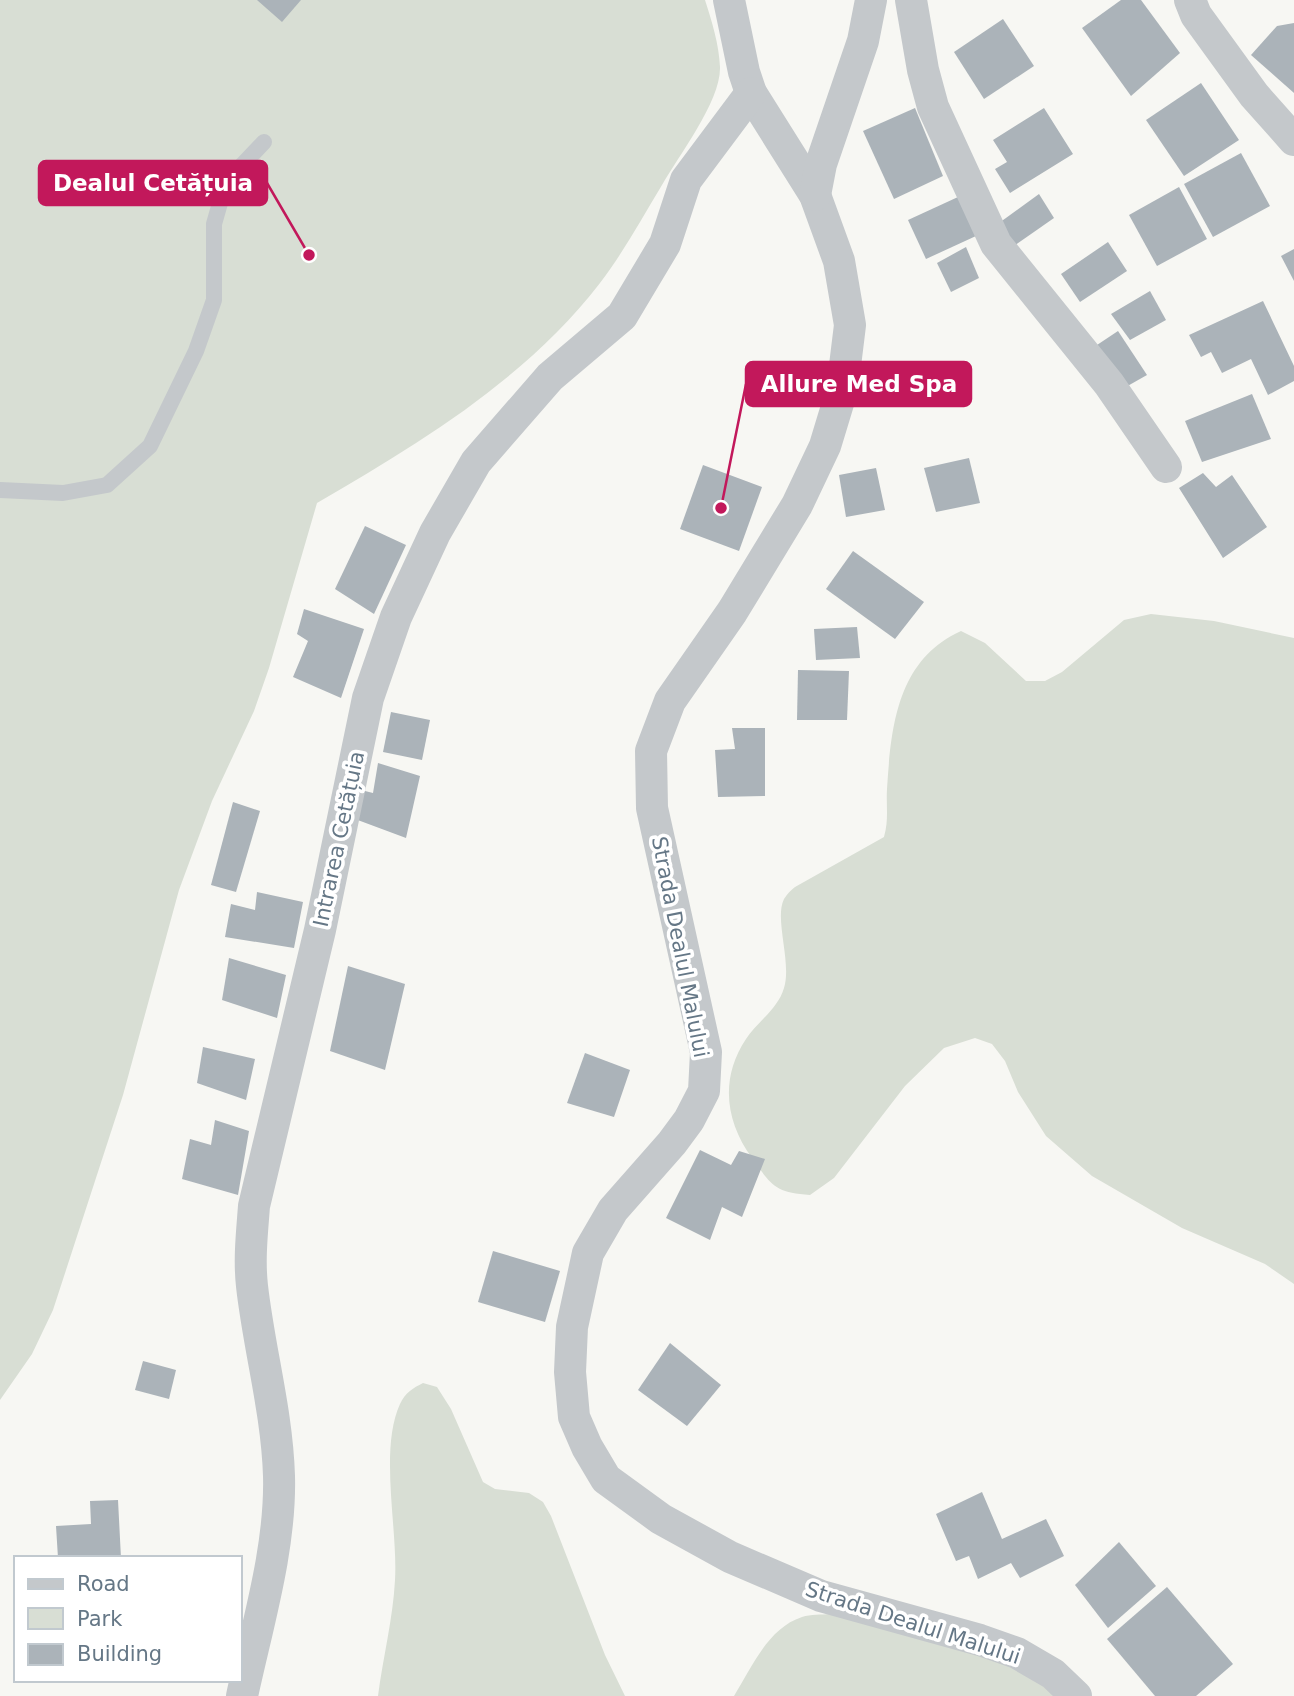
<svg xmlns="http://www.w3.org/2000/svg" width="1294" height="1696" font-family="'DejaVu Sans',sans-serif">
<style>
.green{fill:#d8ded4}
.building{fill:#abb3b9}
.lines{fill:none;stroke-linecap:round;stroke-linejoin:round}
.service{stroke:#c4c8cb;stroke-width:16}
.minor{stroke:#c4c8cb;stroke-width:32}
.labels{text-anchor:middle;stroke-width:7;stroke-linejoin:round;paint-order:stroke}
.street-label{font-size:21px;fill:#657786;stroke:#fff}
.leader{fill:none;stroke:#c2185b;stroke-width:2.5}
.callout-dot{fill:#c2185b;stroke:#fff;stroke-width:2.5}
.callout{fill:#c2185b;stroke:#c2185b;stroke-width:2.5}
.callout-label{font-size:23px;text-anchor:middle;font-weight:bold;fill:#fff}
</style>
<rect width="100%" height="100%" fill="#f7f7f3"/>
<!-- green -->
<g class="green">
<path d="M0,0H705C712,22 719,44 720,67C721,101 679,155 662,185C642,218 623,253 600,283C526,379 420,443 317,503L269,668L254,711L212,801L179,890L123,1095L53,1310L32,1354L0,1400Z"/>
<path d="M1151,614L1214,621L1294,638V1284L1265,1264L1182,1228L1092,1176L1046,1136L1018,1092L1005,1061L992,1044L975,1038L944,1048L905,1086L834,1178L810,1195C774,1192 772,1186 752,1158C725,1121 720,1078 746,1039C757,1022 778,1009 784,988C792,962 774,919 784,899C787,894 791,890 795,887L884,837C889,819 886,807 887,789C891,727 897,660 961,631L985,643L1026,681H1045L1062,672L1124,620Z"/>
<path d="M423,1383L437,1387L451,1409L483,1482L495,1489L529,1493L543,1502L551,1516L605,1655L625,1696H378C383,1657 393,1619 395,1580C398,1529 379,1450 400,1404C405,1393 413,1388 423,1383Z"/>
<path d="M830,1614L985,1654L1034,1674L1062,1696H734C752,1667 768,1628 802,1617C811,1614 821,1615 830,1614Z"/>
</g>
<!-- building -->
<g class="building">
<polygon points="257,0 301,0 282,22"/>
<polygon points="1121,0 1141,0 1180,53 1131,96 1082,28"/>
<polygon points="1003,19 1034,66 984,99 954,52"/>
<polygon points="1294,23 1294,93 1251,55 1277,26"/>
<polygon points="1201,83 1239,140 1184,176 1146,120"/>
<polygon points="915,108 943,176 894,199 863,131"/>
<polygon points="1044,108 1073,154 1010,193 995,169 1007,162 993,140"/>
<polygon points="1241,153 1270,206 1213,237 1184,184"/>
<polygon points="1179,187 1207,239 1157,266 1129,215"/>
<polygon points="1039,194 1054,218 1014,246 999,223"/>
<polygon points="958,197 976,236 926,259 908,220"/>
<polygon points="1108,242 1127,271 1080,302 1061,274"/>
<polygon points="966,247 979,278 951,292 937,263"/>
<polygon points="1294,249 1294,281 1281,256"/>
<polygon points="1150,291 1166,320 1130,340 1111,314"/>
<polygon points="1263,301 1294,366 1294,381 1268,395 1251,359 1222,373 1211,352 1201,357 1189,335"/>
<polygon points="1118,331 1147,375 1124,388 1094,347"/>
<polygon points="1252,394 1271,439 1202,462 1185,421"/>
<polygon points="969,458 980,503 936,512 924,468"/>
<polygon points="703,465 762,487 739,551 680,529"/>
<polygon points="876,468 885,510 846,517 839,475"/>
<polygon points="1203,473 1216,487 1232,475 1267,527 1223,558 1179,488"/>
<polygon points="365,526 406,545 374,614 335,589"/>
<polygon points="853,551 924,602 895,639 826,589"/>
<polygon points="304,609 364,629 341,698 293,677 308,641 297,634"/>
<polygon points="857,627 860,658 816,660 814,629"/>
<polygon points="798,670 849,671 847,720 797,720"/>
<polygon points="391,712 430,720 422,760 383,752"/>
<polygon points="732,728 765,728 765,796 718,797 715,750 735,749"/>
<polygon points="378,763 420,776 406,838 355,819 361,790 373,793"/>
<polygon points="233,802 260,811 236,892 211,885"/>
<polygon points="257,892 303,902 294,948 225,937 231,904 255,910"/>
<polygon points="229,958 286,975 277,1018 222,1000"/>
<polygon points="348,966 405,984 385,1070 330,1051"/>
<polygon points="203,1047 255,1059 246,1100 197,1083"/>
<polygon points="585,1053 630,1070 614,1117 567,1103"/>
<polygon points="215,1120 249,1131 238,1195 182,1179 190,1139 211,1145"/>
<polygon points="700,1150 731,1165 739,1151 765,1159 742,1217 722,1207 710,1240 666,1218"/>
<polygon points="493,1251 560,1271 545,1322 478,1302"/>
<polygon points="670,1343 721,1385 687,1426 638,1390"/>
<polygon points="143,1361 176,1370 169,1399 135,1390"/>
<polygon points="982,1492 1002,1539 1046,1519 1064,1556 1020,1578 1011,1563 978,1579 969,1556 956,1561 936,1514"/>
<polygon points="118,1500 121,1558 58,1558 56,1526 91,1524 90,1501"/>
<polygon points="1119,1542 1156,1586 1108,1628 1075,1585"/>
<polygon points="1167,1587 1233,1664 1196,1696 1155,1696 1107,1639"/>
</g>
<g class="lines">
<!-- service -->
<polyline class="service" points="0,490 63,493 107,485 150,446 196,351 214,300 214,224 226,182 264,142"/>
<!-- minor -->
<g class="minor">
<polyline points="729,0 744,72 751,93 815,195 839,261 850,325 842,390 825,446 797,505 732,612 670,701 651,751 652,808 706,1052 704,1091 689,1120 672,1143 613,1210 588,1253 572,1327 570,1372 574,1417 587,1447 606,1479 661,1519 730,1557 821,1596 980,1640 1017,1653 1053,1674 1076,1696"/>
<polyline points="911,0 923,70 933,107 996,244 1109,384 1166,467"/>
<polyline points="1190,0 1196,15 1254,95 1294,140"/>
<polyline points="815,195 821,164 863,41 871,0"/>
<path d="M242,1696C257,1626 281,1548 279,1476C277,1411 259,1349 252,1286C249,1259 252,1233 254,1206L320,930L368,698L396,617L435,533L476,462L550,377L622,316L665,244L686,180L751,93"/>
</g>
</g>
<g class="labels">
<!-- street labels -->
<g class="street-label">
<text transform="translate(339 839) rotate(-78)" y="7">Intrarea Cetățuia</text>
<text transform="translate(680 947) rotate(79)" y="7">Strada Dealul Malului</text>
<text transform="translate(913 1623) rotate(18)" y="7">Strada Dealul Malului</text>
</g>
</g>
<!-- callouts -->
<path class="leader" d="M309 255L267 183M721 508L746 384"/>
<g class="callout-dot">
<circle cx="309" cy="255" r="7"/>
<circle cx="721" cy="508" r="7"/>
</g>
<g class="callout">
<rect x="39" y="161" width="228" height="44" rx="7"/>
<rect x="746" y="362" width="225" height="44" rx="7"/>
</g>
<g class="callout-label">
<text x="153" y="191">Dealul Cetățuia</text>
<text x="859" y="392">Allure Med Spa</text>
</g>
<!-- legend -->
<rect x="14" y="1556" width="228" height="126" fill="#ffffff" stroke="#c1c9cf" stroke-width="2"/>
<rect x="28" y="1579" width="35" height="10" fill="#c4c8cb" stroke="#c1c9cf" stroke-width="2"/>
<text x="77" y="1591" font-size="21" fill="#657786">Road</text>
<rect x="28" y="1608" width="35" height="21" fill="#d8ded4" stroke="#c1c9cf" stroke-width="2"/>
<text x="77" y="1626" font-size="21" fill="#657786">Park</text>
<rect x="28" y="1644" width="35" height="21" fill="#abb3b9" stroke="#c1c9cf" stroke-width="2"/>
<text x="77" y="1661" font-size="21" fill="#657786">Building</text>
</svg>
